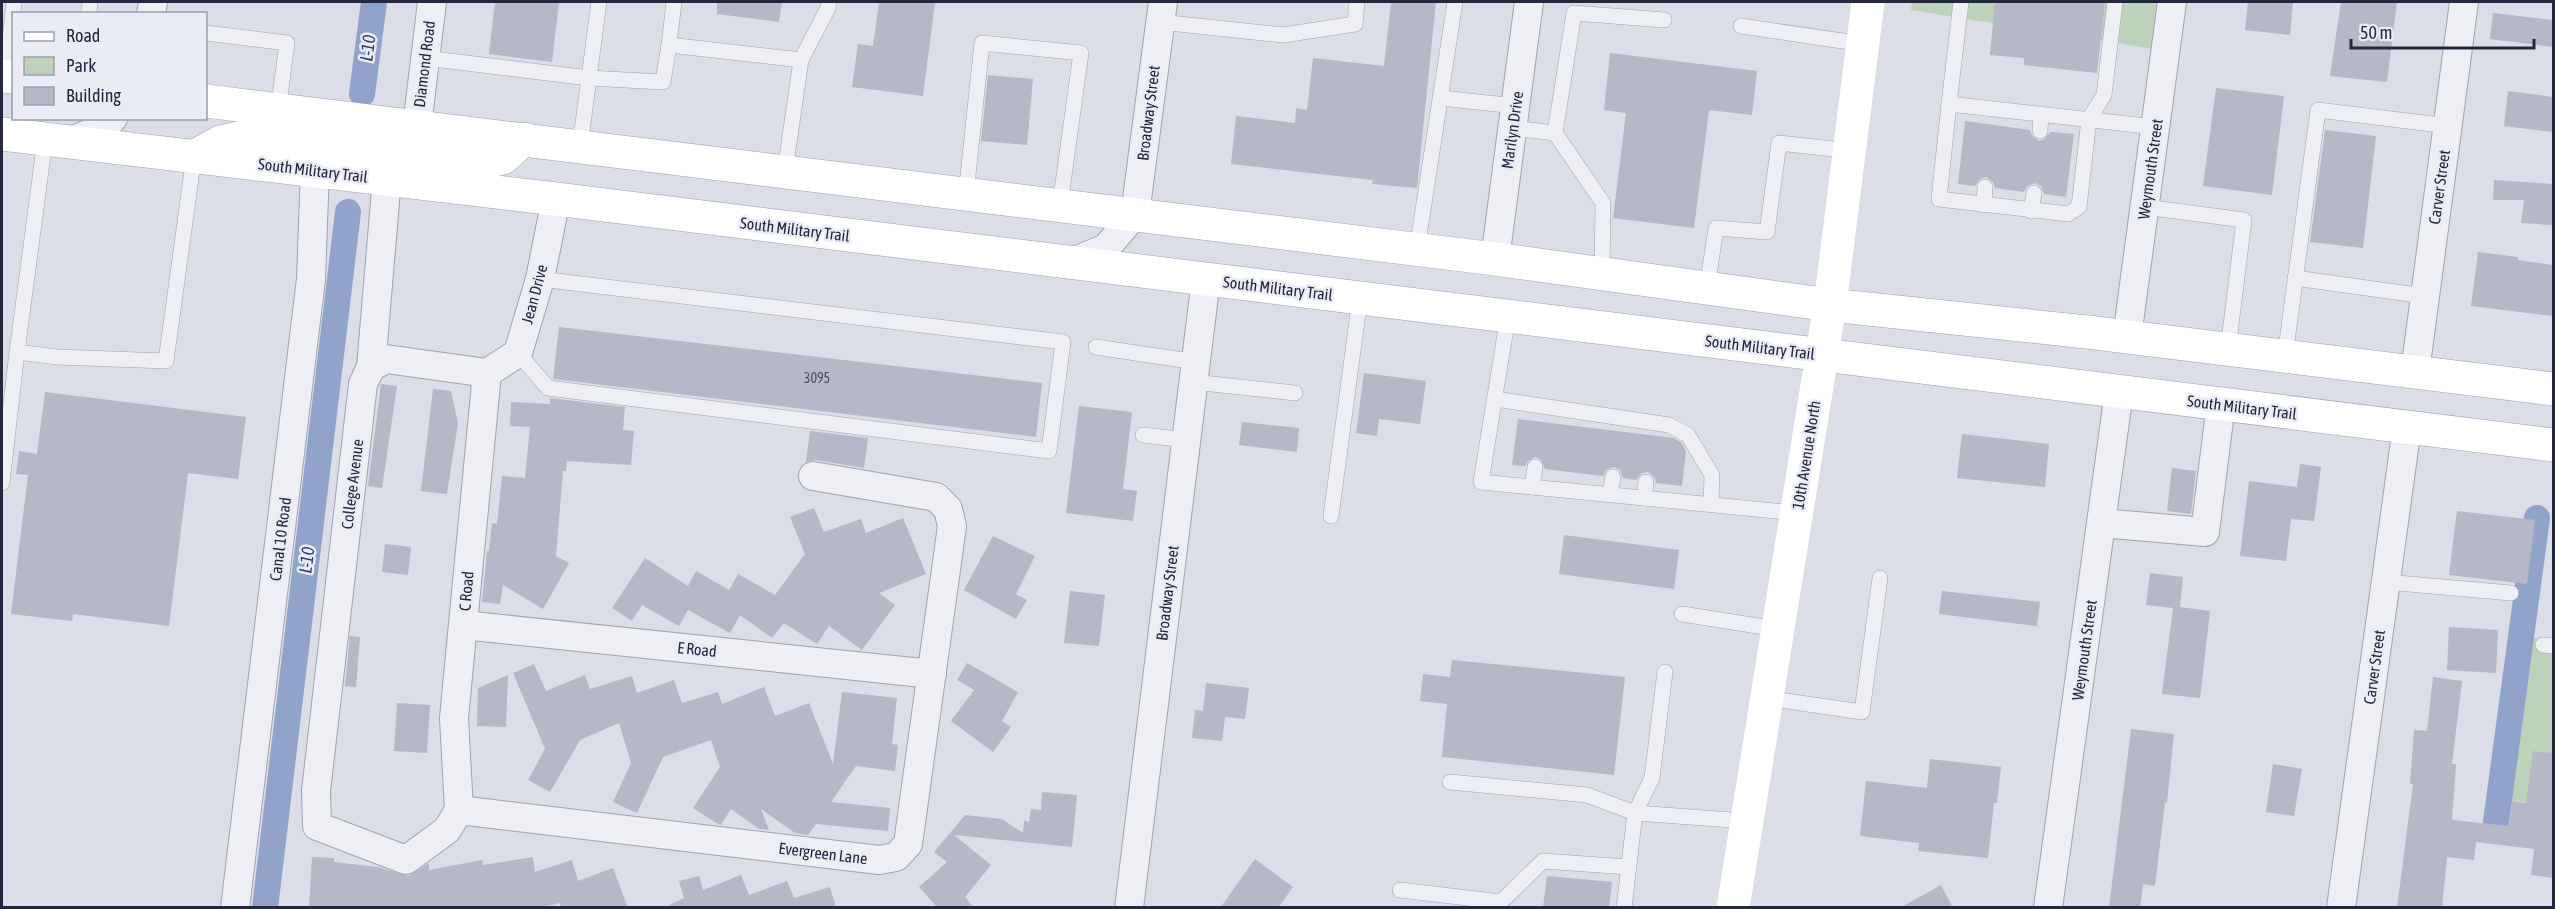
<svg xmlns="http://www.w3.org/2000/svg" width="2555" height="909" font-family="'Asap Condensed',sans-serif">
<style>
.green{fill:#bdd1bb}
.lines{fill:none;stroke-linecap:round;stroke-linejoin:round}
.canal{stroke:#91a3cb;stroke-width:26}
.building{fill:#b4b8c7}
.lane-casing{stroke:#a0a3b1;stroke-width:16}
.street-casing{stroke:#a0a3b1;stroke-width:30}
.primary-casing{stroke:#999fb3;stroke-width:34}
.lane{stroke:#edeff5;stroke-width:15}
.street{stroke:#edeff5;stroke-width:28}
.secondary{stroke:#fff;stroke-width:33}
.primary{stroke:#fff;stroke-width:33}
.labels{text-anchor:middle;stroke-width:5;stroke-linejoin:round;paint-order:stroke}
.number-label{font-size:14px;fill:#484c60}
.street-label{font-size:16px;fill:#24283e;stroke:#eaecf5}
.water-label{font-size:18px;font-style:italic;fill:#2a3e75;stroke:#eaecf5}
</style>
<rect width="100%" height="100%" fill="#dbdde7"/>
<!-- green -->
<g class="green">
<polygon points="1912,2 2172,2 2166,51 1911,10"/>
<polygon points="2521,637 2553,640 2553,805 2503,800"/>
</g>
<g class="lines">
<!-- canal -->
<g class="canal">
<polyline points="362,94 374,2"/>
<polyline points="2496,822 2537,518"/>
<polyline points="265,908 348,212"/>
</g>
</g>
<!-- building -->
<g class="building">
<polygon points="495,2 559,2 552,62 489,54"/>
<polygon points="717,2 782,2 779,22 717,14"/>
<polygon points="879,2 935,2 923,96 852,87 858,44 873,46"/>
<polygon points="1391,2 1436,2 1417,188 1372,184 1373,180 1231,164 1236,116 1295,123 1296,108 1307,110 1313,58 1384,66"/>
<polygon points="1995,2 2105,2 2097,73 2024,65 2024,58 1990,55"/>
<polygon points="2248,2 2293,2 2290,35 2245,30"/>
<polygon points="2341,2 2397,2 2387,82 2330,76"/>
<polygon points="2493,13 2553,20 2553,47 2490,39"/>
<polygon points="1610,53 1757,71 1752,115 1709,110 1694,228 1613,218 1626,113 1604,110"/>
<polygon points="988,75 1033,79 1027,145 981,141"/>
<polygon points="2216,88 2284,96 2272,195 2203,186"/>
<polygon points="2508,91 2553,97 2553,132 2504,126"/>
<polygon points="1965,121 2030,130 2032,136 2039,141 2045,139 2050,132 2074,134 2066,197 2044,194 2041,186 2035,183 2027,186 2024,192 1995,188 1993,182 1986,177 1980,179 1975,186 1958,184"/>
<polygon points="2325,130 2376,136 2363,248 2310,242"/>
<polygon points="2494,180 2553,184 2553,225 2521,223 2524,200 2493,200"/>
<polygon points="2478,252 2518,257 2518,260 2553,265 2553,316 2471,306"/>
<polygon points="559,327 1042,383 1036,437 553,379"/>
<polygon points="1364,373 1426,381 1420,424 1379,419 1377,436 1356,433"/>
<polygon points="381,384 397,386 382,488 368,486"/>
<polygon points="433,389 451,391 458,423 447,494 421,491"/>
<polygon points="45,392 246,417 238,479 188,473 169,626 73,614 72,621 11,614 28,475 16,474 19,451 37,454"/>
<polygon points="550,398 625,407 623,430 634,431 631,465 567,461 566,471 563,471 556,556 569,563 543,609 503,585 500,604 482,602 487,551 489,551 492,523 497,524 502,476 525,478 530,427 510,426 511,402 550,404"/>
<polygon points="1079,406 1132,412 1123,489 1137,491 1133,521 1066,513"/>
<polygon points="1518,419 1674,438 1681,442 1686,451 1682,486 1656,483 1655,478 1648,472 1642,473 1636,480 1623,478 1620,470 1614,467 1606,470 1603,476 1545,469 1541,460 1536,457 1528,461 1525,466 1512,465"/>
<polygon points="1242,422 1299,428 1297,452 1239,445"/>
<polygon points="810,431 868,438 864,468 816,460 806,462"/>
<polygon points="1962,434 2049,444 2045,487 1957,478"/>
<polygon points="2300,464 2321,467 2314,521 2291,519 2286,561 2240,556 2249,481 2297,487"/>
<polygon points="2172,468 2196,471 2191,514 2167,511"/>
<polygon points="814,508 824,532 861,519 866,533 903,518 926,574 879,593 895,605 862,650 829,626 817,644 784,623 772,638 740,615 730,633 688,610 679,626 642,605 632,621 612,608 645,558 688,586 696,571 729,590 738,574 775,595 805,554 790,517"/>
<polygon points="2457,511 2535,520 2527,584 2449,575"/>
<polygon points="1564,535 1679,550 1674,589 1559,574"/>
<polygon points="993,536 1035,556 1016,594 1027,600 1016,619 964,590"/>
<polygon points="385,544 411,547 408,575 382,572"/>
<polygon points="2150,573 2183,577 2180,607 2210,611 2200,698 2162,694 2173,608 2146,605"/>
<polygon points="1070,591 1105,595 1099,646 1064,643"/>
<polygon points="1942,591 2040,602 2037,626 1939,614"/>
<polygon points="2449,627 2498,630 2496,673 2447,670"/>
<polygon points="350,636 360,637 356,687 345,686"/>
<polygon points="1452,660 1625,677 1614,775 1442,757 1447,704 1420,701 1423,674 1450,677"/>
<polygon points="967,663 1018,692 1002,721 1011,727 993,752 951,721 974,690 957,680"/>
<polygon points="534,664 546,691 585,675 590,689 632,676 637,693 674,680 682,703 718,692 722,704 764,687 775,716 809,703 833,764 842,692 897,698 892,744 898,745 895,771 856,766 831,802 890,808 888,831 816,824 808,835 795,833 761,809 769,830 759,829 731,809 721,825 718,824 693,808 720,767 711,740 663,757 637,813 613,802 631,763 619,723 580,740 550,792 528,780 545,749 513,673"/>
<polygon points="508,675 506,727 477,726 478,688"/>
<polygon points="2433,677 2462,681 2452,764 2456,764 2452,820 2509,826 2512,801 2526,803 2533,751 2553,753 2553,878 2531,875 2534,849 2476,842 2474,860 2447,857 2442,908 2397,908 2413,784 2410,784 2414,730 2427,731"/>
<polygon points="1206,683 1249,688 1245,719 1225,717 1222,741 1192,738 1195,710 1203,711"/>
<polygon points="397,703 430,705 427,753 394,751"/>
<polygon points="2131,729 2174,734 2167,803 2165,802 2155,886 2143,884 2140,908 2109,908"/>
<polygon points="1930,759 2001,767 1997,803 1994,803 1988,858 1918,851 1919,843 1860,836 1866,781 1927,788"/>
<polygon points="2273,764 2302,769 2294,816 2266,812"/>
<polygon points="1042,792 1077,795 1072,847 954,835 991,865 965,897 974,908 938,908 919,887 947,862 934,852 965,815 1002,819 1023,833 1024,821 1029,822 1031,809 1041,810"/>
<polygon points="312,857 334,858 334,862 378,867 408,876 429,863 429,870 482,860 483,865 533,857 535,872 572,860 578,881 613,868 628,908 561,908 560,903 536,908 309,908"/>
<polygon points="1255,859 1293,887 1278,908 1220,908"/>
<polygon points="741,875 749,895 787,881 794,898 830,887 836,908 663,908 684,898 679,881 699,876 703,890"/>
<polygon points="1547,876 1612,882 1609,908 1543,908"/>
<polygon points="1941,885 1953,908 1900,908"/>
</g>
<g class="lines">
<!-- lane casing -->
<g class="lane-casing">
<g id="lane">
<polyline points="674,2 669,45 801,60 785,171"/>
<polyline points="1961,2 1949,104 2155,127"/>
<polyline points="89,14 90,2"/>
<polyline points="1160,22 1283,35 1355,24 1357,2"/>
<polyline points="1741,26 1863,44"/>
<polyline points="206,33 287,43 278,111"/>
<polyline points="425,58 589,78 663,82 669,45"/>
<polyline points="801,60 828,8 829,2"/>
<polyline points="6,76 14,2"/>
<polyline points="1441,98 1515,106"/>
<polyline points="1949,104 1939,199 2068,214 2079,207 2089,119 2104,95 2115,2"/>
<polyline points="1512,128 1555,133 1603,203 1602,274"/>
<polyline points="2040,131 2041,114"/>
<polyline points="1555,133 1574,13 1664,20"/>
<polyline points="45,140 17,352 57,357 166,361 194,156"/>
<polyline points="580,146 599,2"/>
<polyline points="966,194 982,43 1081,53 1060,205"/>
<polyline points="1984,205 1985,187"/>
<polyline points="2145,207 2244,220 2228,349"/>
<polyline points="2031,211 2034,193"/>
<polyline points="1417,249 1455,2"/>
<polyline points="2295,278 2424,296"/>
<polyline points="1707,288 1716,228 1767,232 1779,143 1851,151"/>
<polyline points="1508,316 1481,482 1796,513"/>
<polyline points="1096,347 1196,362"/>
<polyline points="518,353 548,388 1049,451 1063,342 540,279"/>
<polyline points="2285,356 2318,110 2448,126"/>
<polyline points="1193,382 1295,393"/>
<polyline points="1495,399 1669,425 1688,435 1712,475 1711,504"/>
<polyline points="1143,435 1186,440"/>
<polyline points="2,483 17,352"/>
<polyline points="1532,487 1535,467"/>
<polyline points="1610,494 1613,477"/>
<polyline points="1644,498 1646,482"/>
<polyline points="1331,516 1360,298"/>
<polyline points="2386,582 2511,593"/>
<polyline points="1682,614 1777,629"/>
<polyline points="2543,645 2554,646"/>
<polyline points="1766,698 1862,712 1880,578"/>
<polyline points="1450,782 1587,795 1635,813 1652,778 1665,672"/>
<polyline points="1400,890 1501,902 1543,861 1628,867"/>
<polyline points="1624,908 1635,813 1746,821"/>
</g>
</g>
<!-- street casing -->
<g class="street-casing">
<g id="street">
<polyline points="151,14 153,2"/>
<polyline points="417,126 432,2"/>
<polyline points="67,143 106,126 113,118"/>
<polyline points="387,178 371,367 363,384 316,791 317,826 406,860 447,830 459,810 879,860 896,857 908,844 952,526 948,509 936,497 813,476"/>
<polyline points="1495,259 1529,2"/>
<polyline points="1070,263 1106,248 1135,214 1163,2"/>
<polyline points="2127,337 2172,2"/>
<polyline points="371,367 386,359 487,373"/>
<polyline points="2415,372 2464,2"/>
<polyline points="487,373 518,353 540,279 556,199"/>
<polyline points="2101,523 2205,532 2221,404"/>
<polyline points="463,625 932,674"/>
<polyline points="459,810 454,718 487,373"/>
<polyline points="235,908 311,279 315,169"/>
<polyline points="1129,908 1206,279"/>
<polyline points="2048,908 2119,392"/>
<polyline points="2341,908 2407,427"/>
</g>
</g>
<!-- primary casing -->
<g class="primary-casing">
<g id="primary">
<polyline points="2,76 14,77"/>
<polyline points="206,101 1495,259 1830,305 2087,332 2554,389"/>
<polyline points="2,134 556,199 2554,445"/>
<polyline points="197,155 220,142 242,137 478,164 503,158 524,139"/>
</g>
</g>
<!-- lane -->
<use href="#lane" class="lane"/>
<!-- street -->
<use href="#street" class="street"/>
<!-- secondary -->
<polyline class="secondary" points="1733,908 1830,305 1868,2"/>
<!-- primary -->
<use href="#primary" class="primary"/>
</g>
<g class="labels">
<!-- number labels -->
<g class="number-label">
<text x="817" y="383">3095</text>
</g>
<!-- street labels -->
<g class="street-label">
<text transform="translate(424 64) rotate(-83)" y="6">Diamond Road</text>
<text transform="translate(1148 113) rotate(-83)" y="6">Broadway Street</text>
<text transform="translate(1512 130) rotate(-82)" y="6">Marilyn Drive</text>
<text transform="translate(2150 169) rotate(-82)" y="6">Weymouth Street</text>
<text transform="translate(313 170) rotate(7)" y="6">South Military Trail</text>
<text transform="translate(2439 187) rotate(-82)" y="6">Carver Street</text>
<text transform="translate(795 229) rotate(7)" y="6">South Military Trail</text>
<text transform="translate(1278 288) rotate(7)" y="6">South Military Trail</text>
<text transform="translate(534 294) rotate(-75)" y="6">Jean Drive</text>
<text transform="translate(1760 347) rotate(7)" y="6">South Military Trail</text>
<text transform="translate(2242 407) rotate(7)" y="6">South Military Trail</text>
<text transform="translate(1806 455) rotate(-81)" y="6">10th Avenue North</text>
<text transform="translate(352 484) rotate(-83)" y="6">College Avenue</text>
<text transform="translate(280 539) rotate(-83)" y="6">Canal 10 Road</text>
<text transform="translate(466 591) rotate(-85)" y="6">C Road</text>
<text transform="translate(1167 593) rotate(-83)" y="6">Broadway Street</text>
<text transform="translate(697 649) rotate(6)" y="6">E Road</text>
<text transform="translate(2084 650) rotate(-82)" y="6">Weymouth Street</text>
<text transform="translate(2374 667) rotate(-82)" y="6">Carver Street</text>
<text transform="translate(823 853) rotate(7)" y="6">Evergreen Lane</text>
</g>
<!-- water labels -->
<g class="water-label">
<text transform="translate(368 48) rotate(-83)" y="6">L-10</text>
<text transform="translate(307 560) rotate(-83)" y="6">L-10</text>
</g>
</g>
<!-- border -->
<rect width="2555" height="909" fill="none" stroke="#24283e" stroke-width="6"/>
<!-- legend -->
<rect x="12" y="12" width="195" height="108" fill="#eaecf5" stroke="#9b9eac" stroke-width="1.5"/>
<rect x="24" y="32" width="30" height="9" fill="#ffffff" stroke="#9b9eac" stroke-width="1.5"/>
<text x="66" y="42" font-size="18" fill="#24283e">Road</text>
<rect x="24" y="57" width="30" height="18" fill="#bdd1bb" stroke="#9b9eac" stroke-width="1.5"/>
<text x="66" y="72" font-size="18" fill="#24283e">Park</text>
<rect x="24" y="87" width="30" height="18" fill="#b4b8c7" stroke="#9b9eac" stroke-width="1.5"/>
<text x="66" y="102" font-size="18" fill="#24283e">Building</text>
<!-- scale -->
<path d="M2351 39v9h183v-9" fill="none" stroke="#24283e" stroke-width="3"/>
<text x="2360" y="39" font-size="18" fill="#24283e" stroke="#eaecf5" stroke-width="4.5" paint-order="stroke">50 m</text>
</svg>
